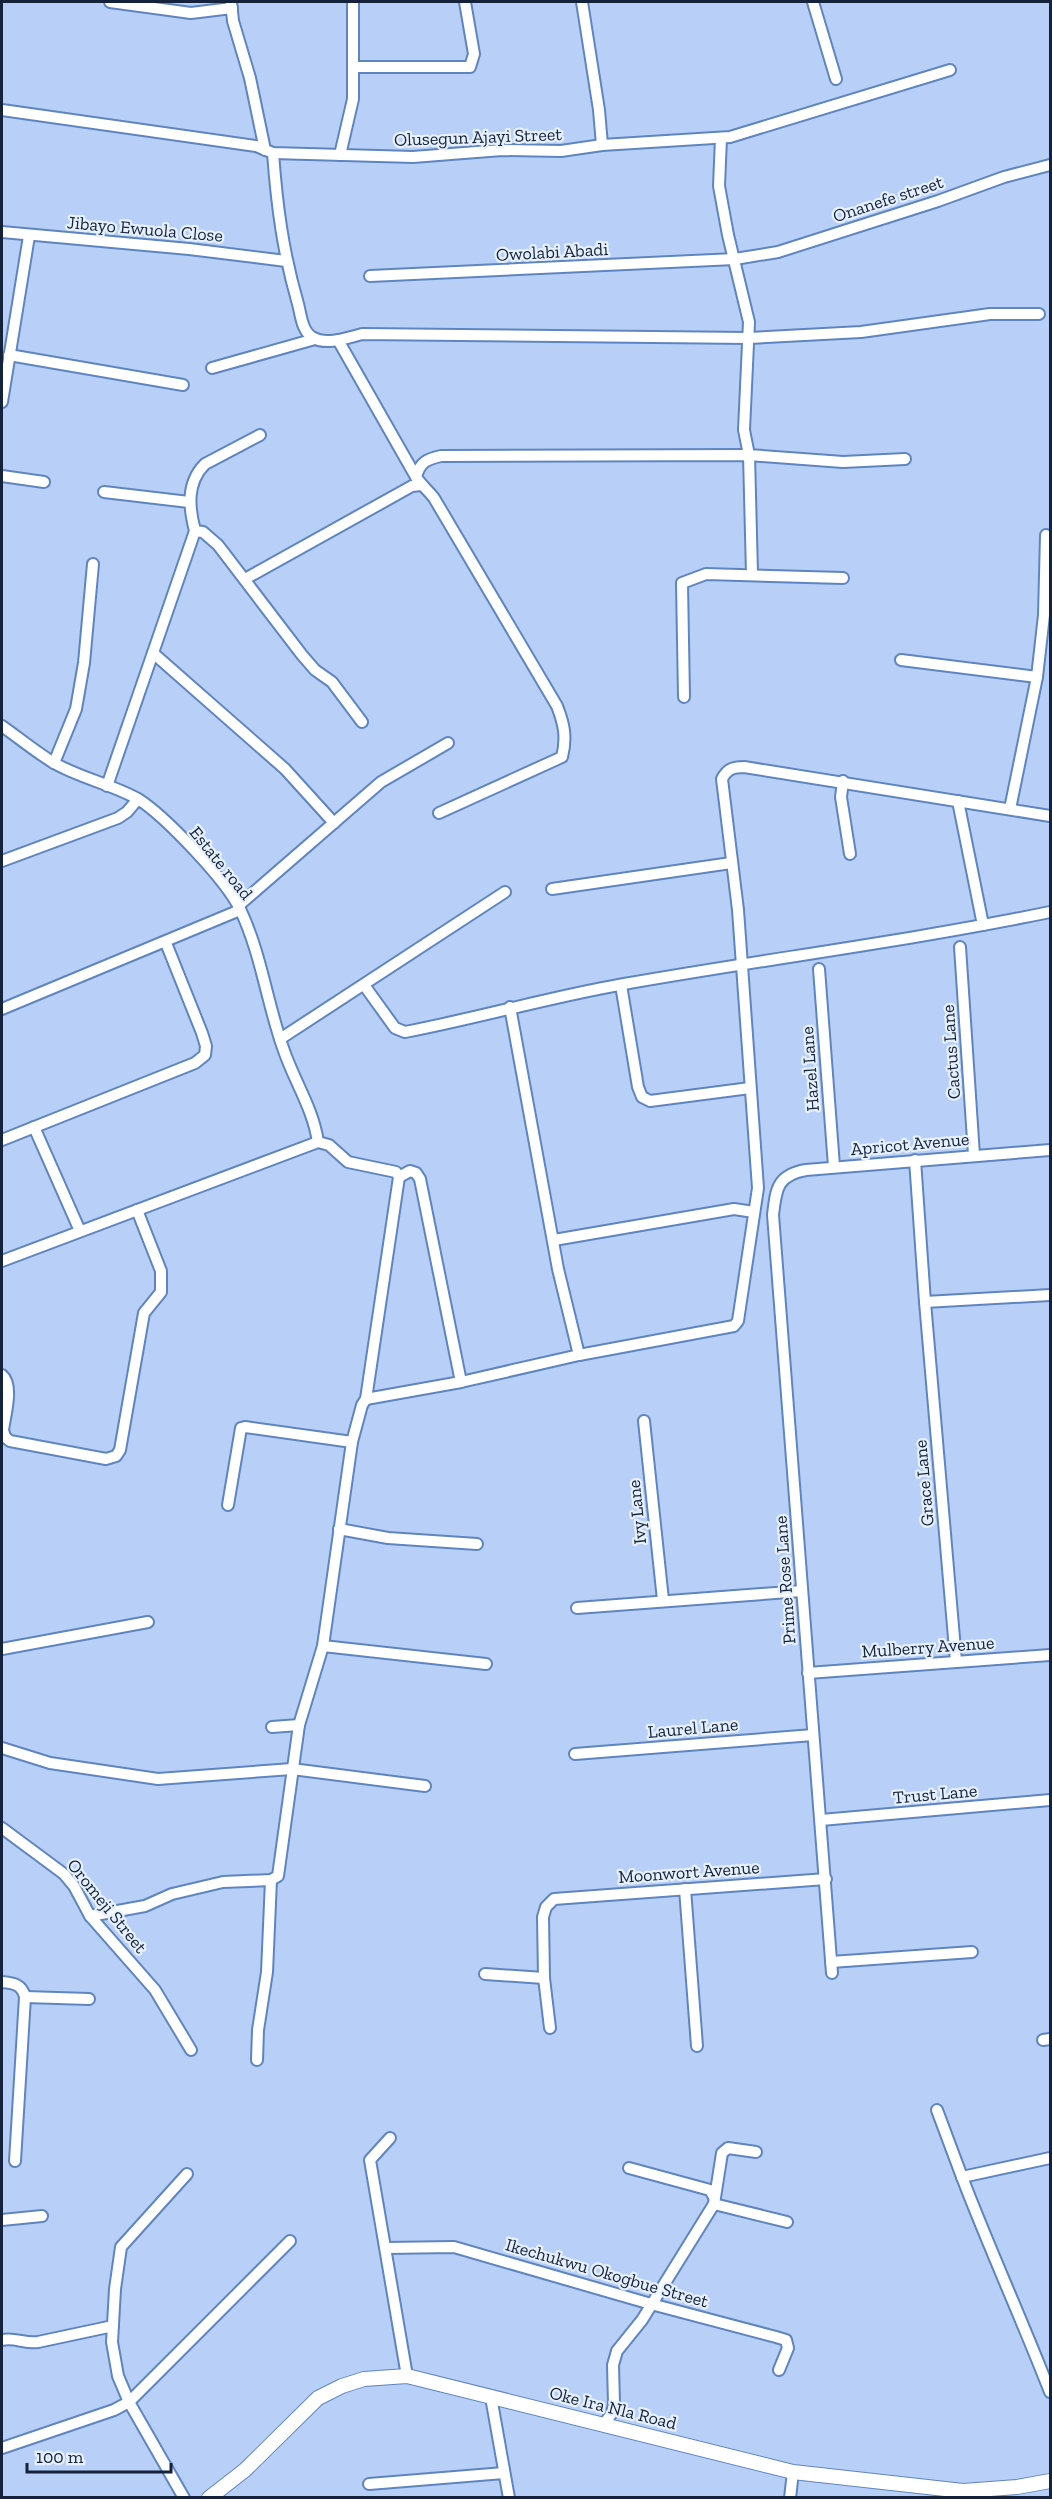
<svg xmlns="http://www.w3.org/2000/svg" width="1052" height="2499" font-family="'Zilla Slab',serif">
<style>
.lines{fill:none;stroke-linecap:round;stroke-linejoin:round}
.minor-casing{stroke:#5f85c0;stroke-width:14}
.tertiary-casing{stroke:#5f85c0;stroke-width:16}
.minor{stroke:#fff;stroke-width:10}
.tertiary{stroke:#fff;stroke-width:14}
.labels{text-anchor:middle;stroke-width:4.5;stroke-linejoin:round;paint-order:stroke}
.street-label{font-size:18px;fill:#14233b;stroke:#e7f0fd}
</style>
<rect width="100%" height="100%" fill="#b8d0f7"/>
<g class="lines">
<!-- minor casing -->
<g class="minor-casing">
<g id="minor">
<polyline points="110,2 191,13 232,8"/>
<polyline points="231,2 233,21 250,78 265,150"/>
<polyline points="582,2 599,110 602,145"/>
<polyline points="813,2 836,79"/>
<polyline points="353,67 470,67 474,54 465,2"/>
<polyline points="2,110 256,146 273,153 413,157 502,150 561,151 602,145 730,137 950,70"/>
<polyline points="721,138 719,186 728,235 749,322 744,430 749,455 843,462 905,459"/>
<path d="M273,153C277,207 283,252 298,304C301,315 302,331 312,337C326,346 347,338 362,334L749,338L861,332L990,314H1039"/>
<polyline points="340,155 353,99 353,2"/>
<polyline points="2,232 189,249 286,261"/>
<polyline points="370,276 735,259 778,252 938,201 1004,177 1050,165"/>
<polyline points="338,340 416,477"/>
<polyline points="9,355 183,385"/>
<polyline points="212,368 315,339"/>
<polyline points="2,402 29,236"/>
<polyline points="2,476 44,482"/>
<polyline points="104,492 189,502"/>
<polyline points="195,531 203,532 218,545 302,655 315,670 332,682 362,722"/>
<polyline points="245,579 412,486 421,485"/>
<polyline points="153,653 285,769 334,823"/>
<polyline points="901,660 1037,677"/>
<polyline points="684,697 682,583 706,574 843,578"/>
<path d="M2,726C19,738 36,752 54,763C80,778 111,784 138,799C165,816 226,880 240,909C261,953 267,1003 283,1048C294,1081 313,1108 318,1142"/>
<polyline points="54,763 76,709 84,663 93,564"/>
<polyline points="843,781 841,797 850,854"/>
<path d="M107,786L195,531C189,508 186,483 205,464L260,435"/>
<polyline points="958,801 983,925"/>
<polyline points="1010,809 1037,677 1044,615 1046,535"/>
<path d="M439,813L562,757C567,737 564,724 557,706L434,498C428,490 421,485 416,477C420,462 427,459 441,456L749,455L752,574"/>
<polyline points="2,861 118,818 127,812 138,799"/>
<polyline points="552,889 731,863"/>
<polyline points="238,906 381,782 448,743"/>
<polyline points="960,947 974,1155"/>
<polyline points="819,969 834,1166"/>
<path d="M364,985L395,1028L405,1032C478,1018 550,997 624,984C766,959 909,941 1050,912"/>
<polyline points="621,985 638,1087 642,1097 650,1101 750,1088"/>
<polyline points="510,1007 558,1269 579,1355"/>
<polyline points="2,1009 240,910"/>
<polyline points="280,1039 505,892"/>
<polyline points="34,1127 80,1231"/>
<polyline points="2,1140 195,1063 205,1055 206,1046 202,1033 166,943"/>
<polyline points="915,1160 925,1302 956,1661"/>
<polyline points="399,1177 410,1171 416,1173 420,1179 461,1382"/>
<polyline points="554,1240 734,1209 754,1212"/>
<polyline points="2,1261 318,1142 329,1145 348,1162 396,1172 399,1177 366,1399 362,1405 352,1442 323,1646 299,1725 278,1876 271,1880 223,1882 172,1894 145,1906 90,1916"/>
<polyline points="925,1302 1050,1295"/>
<path d="M2,1375C14,1385 5,1415 3,1430L5,1437L10,1441L106,1459L116,1456L120,1450L144,1313L161,1292V1271L137,1210"/>
<path d="M366,1399L461,1382L579,1355L734,1326L738,1321L758,1188L738,910L722,779C727,769 733,767 744,767L1050,816"/>
<polyline points="644,1421 663,1600"/>
<polyline points="228,1505 241,1428 245,1427 352,1442"/>
<polyline points="339,1529 388,1538 477,1544"/>
<polyline points="577,1608 802,1591"/>
<polyline points="323,1646 486,1664"/>
<polyline points="2,1649 148,1622"/>
<polyline points="808,1673 1050,1655"/>
<polyline points="272,1727 299,1725"/>
<polyline points="2,1748 50,1763 158,1779 292,1769 425,1786"/>
<polyline points="575,1754 813,1735"/>
<polyline points="821,1820 1050,1800"/>
<polyline points="2,1828 64,1874 74,1886 90,1916 155,1990 191,2050"/>
<polyline points="685,1889 697,2046"/>
<polyline points="831,1962 972,1952"/>
<path d="M832,1973L773,1215C776,1189 777,1175 806,1170L1050,1150"/>
<polyline points="485,1974 544,1978"/>
<path d="M2,1982C13,1983 22,1984 25,1997L15,2161"/>
<polyline points="25,1997 89,1999"/>
<polyline points="550,2028 544,1978 543,1917 546,1907 554,1899 826,1879"/>
<polyline points="1043,2040 1050,2039"/>
<polyline points="257,2060 258,2030 267,1972 271,1880"/>
<polyline points="937,2110 962,2177 1050,2158"/>
<polyline points="390,2138 370,2160 407,2376"/>
<polyline points="629,2168 710,2190 714,2197"/>
<path d="M962,2177C990,2250 1022,2320 1050,2392"/>
<polyline points="714,2204 787,2222"/>
<polyline points="2,2220 42,2216"/>
<polyline points="386,2248 454,2247 651,2304 776,2337 786,2340 788,2348 779,2370"/>
<path d="M2,2340C15,2337 25,2344 38,2342L113,2326"/>
<polyline points="491,2397 509,2498"/>
<polyline points="604,2424 612,2413 614,2404 613,2365 617,2351 642,2320 714,2204 722,2153 728,2148 756,2152"/>
<polyline points="2,2448 114,2410 129,2402 290,2241"/>
<polyline points="369,2484 504,2473"/>
<polyline points="184,2498 129,2402 118,2376 112,2342 115,2289 121,2247 187,2174"/>
<polyline points="790,2498 793,2472"/>
</g>
</g>
<!-- tertiary casing -->
<g class="tertiary-casing">
<polyline id="tertiary" points="209,2498 245,2470 318,2398 342,2386 364,2379 407,2376 793,2472 963,2491 1017,2487 1050,2481"/>
</g>
<!-- minor -->
<use href="#minor" class="minor"/>
<!-- tertiary -->
<use href="#tertiary" class="tertiary"/>
</g>
<g class="labels">
<!-- street labels -->
<g class="street-label">
<text transform="translate(478 137) rotate(-2)" y="6">Olusegun Ajayi Street</text>
<text transform="translate(888 199) rotate(-18)" y="6">Onanefe street</text>
<text transform="translate(145 229) rotate(5)" y="6">Jibayo Ewuola Close</text>
<text transform="translate(552 252) rotate(-3)" y="6">Owolabi Abadi</text>
<text transform="translate(221 863) rotate(51)" y="6">Estate road</text>
<text transform="translate(951 1052) rotate(-94)" y="6">Cactus Lane</text>
<text transform="translate(810 1069) rotate(-94)" y="6">Hazel Lane</text>
<text transform="translate(910 1144) rotate(-5)" y="6">Apricot Avenue</text>
<text transform="translate(924 1483) rotate(-95)" y="6">Grace Lane</text>
<text transform="translate(637 1512) rotate(-96)" y="6">Ivy Lane</text>
<text transform="translate(785 1580) rotate(-94)" y="6">Prime Rose Lane</text>
<text transform="translate(928 1647) rotate(-4)" y="6">Mulberry Avenue</text>
<text transform="translate(693 1728) rotate(-5)" y="6">Laurel Lane</text>
<text transform="translate(935 1794) rotate(-5)" y="6">Trust Lane</text>
<text transform="translate(689 1872) rotate(-4)" y="6">Moonwort Avenue</text>
<text transform="translate(107 1906) rotate(51)" y="6">Oromeji Street</text>
<text transform="translate(607 2273) rotate(16)" y="6">Ikechukwu Okogbue Street</text>
<text transform="translate(613 2408) rotate(14)" y="6">Oke Ira Nla Road</text>
</g>
</g>
<!-- border -->
<rect width="1052" height="2499" fill="none" stroke="#14233b" stroke-width="6"/>
<!-- scale -->
<path d="M27 2463v9h144v-9" fill="none" stroke="#14233b" stroke-width="3"/>
<text x="36" y="2463" font-size="18" fill="#14233b" stroke="#e7f0fd" stroke-width="4.5" paint-order="stroke">100 m</text>
</svg>
